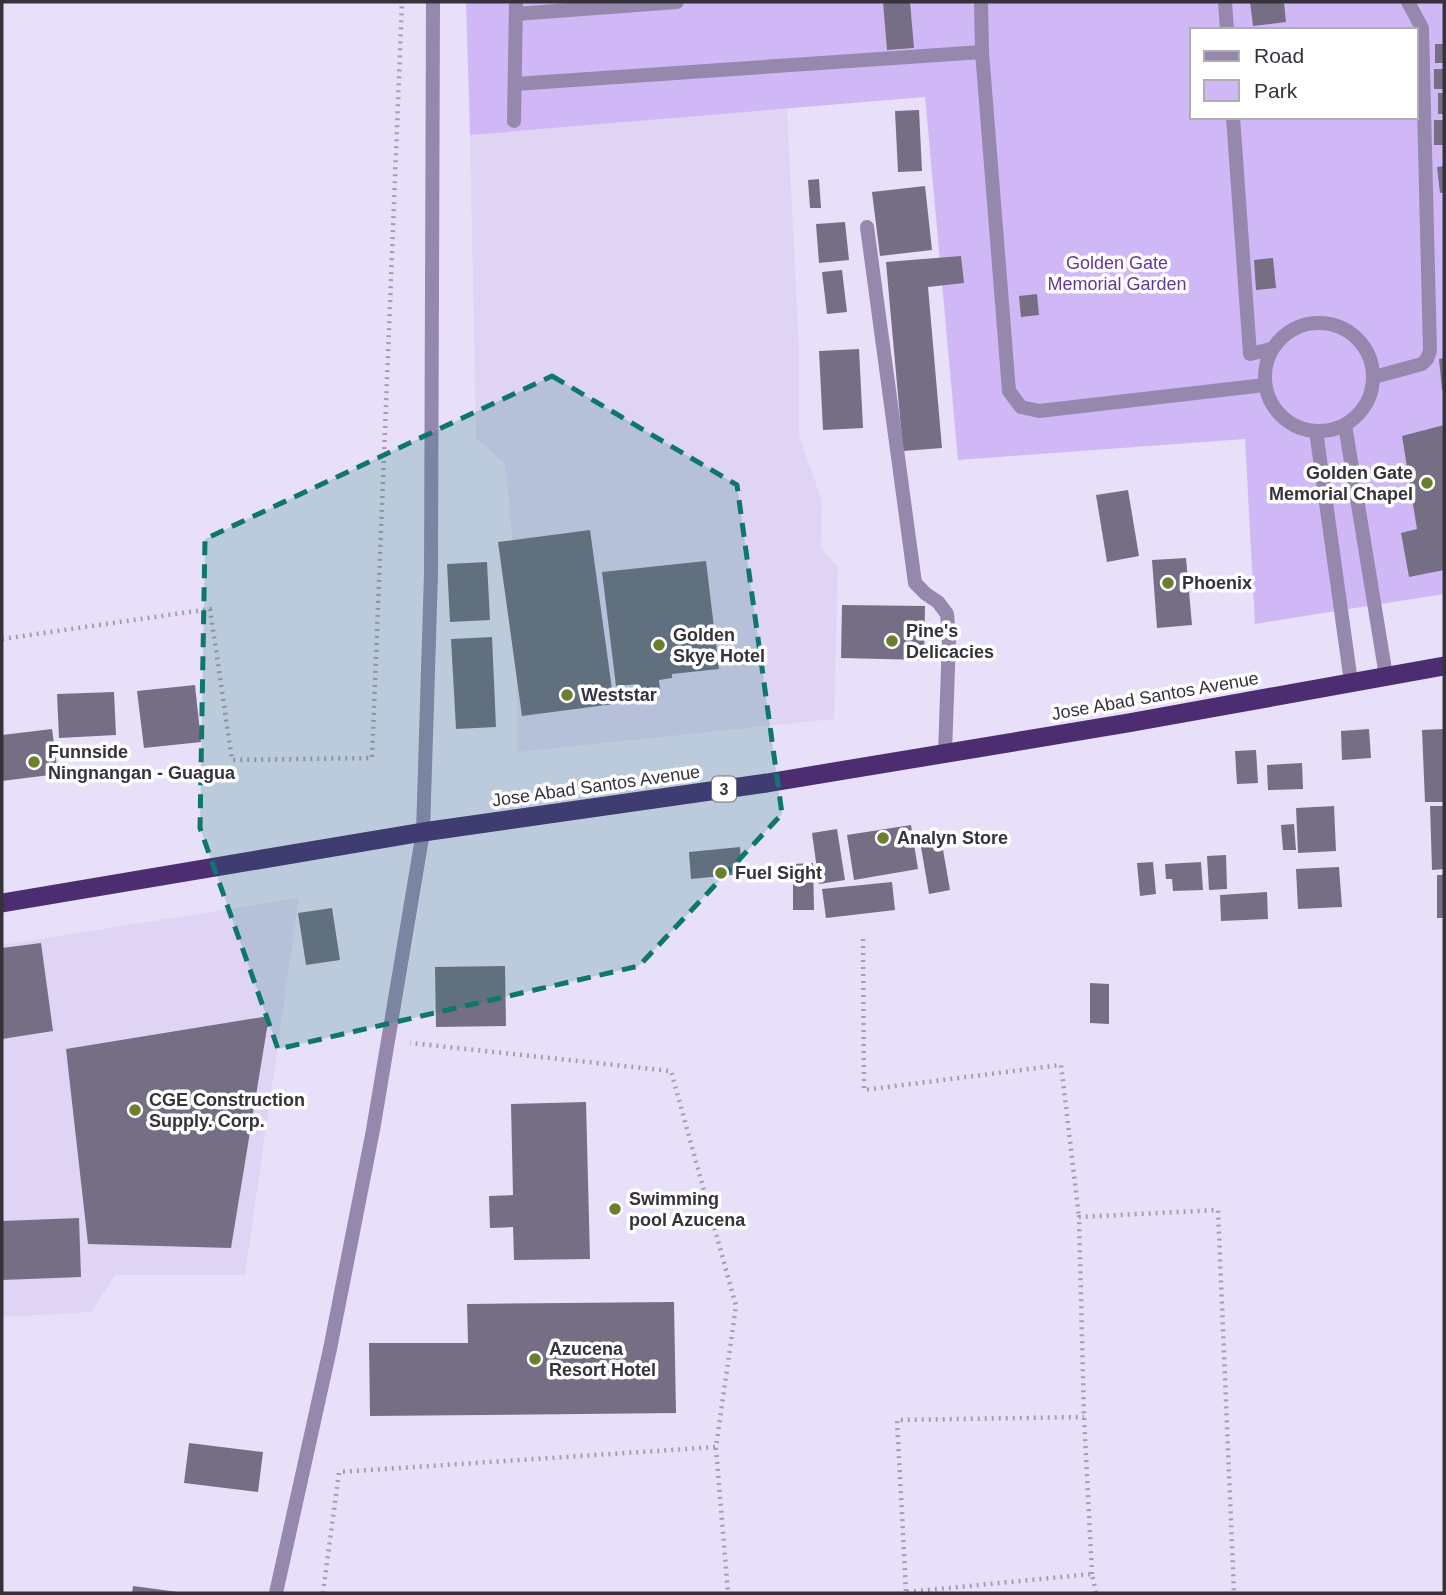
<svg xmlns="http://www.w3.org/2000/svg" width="1446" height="1595" font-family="Helvetica,sans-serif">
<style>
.built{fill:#e0d4f4}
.green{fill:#d0b8f7;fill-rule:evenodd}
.building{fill:#766e84}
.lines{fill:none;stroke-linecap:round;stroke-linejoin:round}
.path{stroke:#a49eb0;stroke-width:4.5;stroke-dasharray:2 5;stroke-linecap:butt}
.service{stroke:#9688ad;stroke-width:14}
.minor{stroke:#9688ad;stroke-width:14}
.tertiary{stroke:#9688ad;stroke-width:14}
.trunk{stroke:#4c2d72;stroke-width:19}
.marked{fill:#0f766e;fill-opacity:0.2;stroke:#0f766e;stroke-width:5;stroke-dasharray:14 9;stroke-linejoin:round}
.poi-dot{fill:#6b7f2f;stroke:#fff;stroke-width:2.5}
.labels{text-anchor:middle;stroke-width:7;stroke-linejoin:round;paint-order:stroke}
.shield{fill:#fff;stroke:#727076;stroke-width:2}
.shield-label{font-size:16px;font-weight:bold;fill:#35323b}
.park-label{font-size:18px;fill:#643799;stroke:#fff}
.poi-label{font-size:18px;font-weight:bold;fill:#35323b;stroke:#fff;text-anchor:start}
.street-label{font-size:18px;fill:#35323b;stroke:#fff}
</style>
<rect width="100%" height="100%" fill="#e8e0f8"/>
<!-- built -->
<g class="built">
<polygon points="787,108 799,346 799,435 822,501 821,548 838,567 834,719 518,752 513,548 505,464 476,438 470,135"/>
<polygon points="299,898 245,1275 115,1275 91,1312 2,1317 2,945"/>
</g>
<!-- green -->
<path class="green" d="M466,2H1444V594L1255,624L1245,439L958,460L925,97L470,135ZM1192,30H1416V117H1192Z"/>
<!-- building -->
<g class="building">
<polygon points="883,2 910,2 914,48 887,50"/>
<polygon points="1250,2 1284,2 1286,22 1253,26"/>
<rect x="1435" y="44" width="9" height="19"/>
<rect x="1434" y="69" width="10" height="20"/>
<rect x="1438" y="93" width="6" height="21"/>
<polygon points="919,110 922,171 898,172 895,111"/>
<rect x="1434" y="120" width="10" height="25"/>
<polygon points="1444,166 1444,192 1440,193 1437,167"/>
<polygon points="819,179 821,208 810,208 808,180"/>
<polygon points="925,186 932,250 880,256 872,192"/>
<polygon points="845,222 849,260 819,263 816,224"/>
<polygon points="961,256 964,283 928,287 942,448 903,451 886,262"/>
<polygon points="1273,258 1276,288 1256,290 1254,260"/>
<polygon points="842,270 847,312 827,314 822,272"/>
<polygon points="1037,294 1039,315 1021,317 1019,296"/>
<polygon points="859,349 863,428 823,430 819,351"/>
<polygon points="1444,358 1444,390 1442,390 1439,359"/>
<polygon points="1444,425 1444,570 1409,577 1401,533 1417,529 1402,436"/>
<polygon points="1128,490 1139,556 1107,562 1096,495"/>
<polygon points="590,530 614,704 522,716 498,542"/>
<polygon points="1186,558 1192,625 1157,628 1152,560"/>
<polygon points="706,561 719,669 672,674 672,678 659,680 660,690 640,692 639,684 616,686 602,572"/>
<polygon points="487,562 490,620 450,622 447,564"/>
<polygon points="842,605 925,606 924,660 841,658"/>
<polygon points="492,637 496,727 456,729 451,639"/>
<polygon points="195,685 201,742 144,748 137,691"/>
<polygon points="114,692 116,735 59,738 57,694"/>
<polygon points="52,729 58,774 2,781 2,735"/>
<polygon points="1369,729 1371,758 1342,760 1341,731"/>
<polygon points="1444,729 1444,802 1425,802 1422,730"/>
<polygon points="1256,750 1258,783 1237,784 1235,751"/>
<polygon points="1302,763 1303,789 1268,790 1267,765"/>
<polygon points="1334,806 1336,851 1298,853 1296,808"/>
<polygon points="1430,806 1444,806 1444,869 1432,870"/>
<polygon points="1294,824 1296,850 1283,850 1281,825"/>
<polygon points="911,825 918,869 854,880 847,835"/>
<polygon points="837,829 845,880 819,884 812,833"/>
<polygon points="941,838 950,890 929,894 920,841"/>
<polygon points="740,847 742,874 691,879 689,852"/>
<polygon points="1226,855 1227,889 1209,890 1207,856"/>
<polygon points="1153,862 1156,894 1140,896 1137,863"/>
<polygon points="1201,862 1203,890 1173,891 1172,879 1166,879 1165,864"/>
<polygon points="813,863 814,910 793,910 793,864"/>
<polygon points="1339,867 1342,907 1298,909 1296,869"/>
<rect x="1437" y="875" width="7" height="43"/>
<polygon points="892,882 895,910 826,918 822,889"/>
<polygon points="1267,892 1268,919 1221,921 1220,895"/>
<polygon points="332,908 340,960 306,965 298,913"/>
<polygon points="41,943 53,1031 2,1039 2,948"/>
<polygon points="505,966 506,1026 436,1027 435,967"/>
<polygon points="1090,983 1109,984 1109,1024 1090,1023"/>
<polygon points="269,1016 231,1248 88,1244 66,1049"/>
<polygon points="586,1102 590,1259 514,1260 513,1227 490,1228 489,1196 513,1195 511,1104"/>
<polygon points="79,1218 81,1277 2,1280 2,1221"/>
<polygon points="674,1302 676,1413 370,1416 369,1343 468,1343 467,1304"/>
<polygon points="189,1443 263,1452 258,1492 184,1483"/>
<polygon points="133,1586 178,1592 178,1593 132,1593"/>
</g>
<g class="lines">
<!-- path -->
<g class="path">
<polyline points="2,639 210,609 232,760 372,758 402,2"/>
<polyline points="863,939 864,1090 1061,1065 1079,1217"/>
<polyline points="716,1448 728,1593"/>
<polyline points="1092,1574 1084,1417 1079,1217 1218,1210 1234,1593"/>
<polyline points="906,1591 897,1420 1084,1417"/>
<polyline points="907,1592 1092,1574 1096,1593"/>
<polyline points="323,1593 339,1472 716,1447 736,1306 671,1071 410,1043"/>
</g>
<!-- service -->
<g class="service">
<polyline points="981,2 982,52 1009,391 1021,407 1039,411 1265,385"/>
<polyline points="1225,2 1227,30"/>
<polyline points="516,14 677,2"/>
<polyline points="515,84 982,52"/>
<polyline points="1233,117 1250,354 1271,349"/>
<polyline points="514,121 516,2"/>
<polyline points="867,227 915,583 926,594 938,602 947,614 949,639 945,753"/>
<circle cx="1319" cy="377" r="54"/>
<polyline points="1374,377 1422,364 1427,359 1430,351 1422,28 1408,2"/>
<polyline points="1345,425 1386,676"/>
<polyline points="1316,431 1351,682"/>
</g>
<!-- minor -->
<polyline class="minor" points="423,832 431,574 433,2"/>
<!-- tertiary -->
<polyline class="tertiary" points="276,1593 330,1349 373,1130 423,832"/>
<!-- trunk -->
<polyline class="trunk" points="2,903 423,832 767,783 1128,723 1444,666"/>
</g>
<!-- marked area -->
<path class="marked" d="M552,376L737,485L782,814L639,966L278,1049L200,828L205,539Z"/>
<!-- markers -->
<g class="poi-dot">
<circle cx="1427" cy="483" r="7"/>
<circle cx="1168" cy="583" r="7"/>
<circle cx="892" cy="641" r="7"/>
<circle cx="659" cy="645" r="7"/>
<circle cx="567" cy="695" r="7"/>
<circle cx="34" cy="762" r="7"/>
<circle cx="883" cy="838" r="7"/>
<circle cx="721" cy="873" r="7"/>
<circle cx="135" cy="1110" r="7"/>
<circle cx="615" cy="1209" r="7"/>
<circle cx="535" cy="1359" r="7"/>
</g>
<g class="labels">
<!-- shield labels -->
<rect class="shield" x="712" y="776.5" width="24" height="25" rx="5"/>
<g class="shield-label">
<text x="724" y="795">3</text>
</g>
<!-- park labels -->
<g class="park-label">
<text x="1117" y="269">Golden Gate<tspan x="1117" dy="21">Memorial Garden</tspan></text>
</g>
<!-- poi labels -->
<g class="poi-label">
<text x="1413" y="479" text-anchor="end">Golden Gate<tspan x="1413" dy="21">Memorial Chapel</tspan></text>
<text x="1182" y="589">Phoenix</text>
<text x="906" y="637">Pine's<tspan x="906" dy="21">Delicacies</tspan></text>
<text x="673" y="641">Golden<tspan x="673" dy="21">Skye Hotel</tspan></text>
<text x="581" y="701">Weststar</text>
<text x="48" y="758">Funnside<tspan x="48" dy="21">Ningnangan - Guagua</tspan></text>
<text x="897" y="844">Analyn Store</text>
<text x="735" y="879">Fuel Sight</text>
<text x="149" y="1106">CGE Construction<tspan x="149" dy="21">Supply. Corp.</tspan></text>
<text x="629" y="1205">Swimming<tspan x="629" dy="21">pool Azucena</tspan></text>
<text x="549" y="1355">Azucena<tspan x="549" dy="21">Resort Hotel</tspan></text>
</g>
<!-- street labels -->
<g class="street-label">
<text transform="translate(1155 696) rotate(-10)" y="6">Jose Abad Santos Avenue</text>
<text transform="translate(596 786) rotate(-8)" y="6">Jose Abad Santos Avenue</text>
</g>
</g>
<!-- border -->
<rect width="1446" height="1595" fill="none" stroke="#35323b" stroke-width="7"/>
<!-- legend -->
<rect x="1190" y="28" width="228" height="91" fill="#ffffff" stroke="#aeadb1" stroke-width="2"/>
<rect x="1204" y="51" width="35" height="10" fill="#9688ad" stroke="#aeadb1" stroke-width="2"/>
<text x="1254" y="63" font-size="21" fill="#35323b">Road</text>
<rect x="1204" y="80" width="35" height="21" fill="#d0b8f7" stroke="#aeadb1" stroke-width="2"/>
<text x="1254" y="98" font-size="21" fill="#35323b">Park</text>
</svg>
